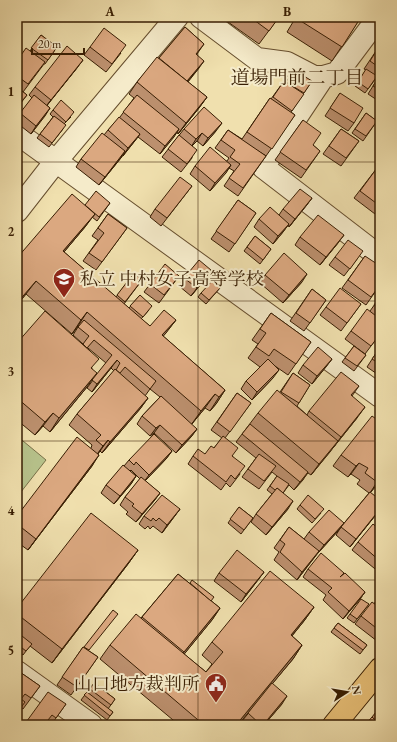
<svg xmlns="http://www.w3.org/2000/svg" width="397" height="742" font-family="'EB Garamond','Noto Serif JP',serif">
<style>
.green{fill:#b7c38c;stroke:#787048}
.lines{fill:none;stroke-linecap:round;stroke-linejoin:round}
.minor-casing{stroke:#664e2e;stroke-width:24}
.major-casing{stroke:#381e03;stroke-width:24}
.minor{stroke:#f5ebca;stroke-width:22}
.major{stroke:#e8c077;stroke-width:22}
.wall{fill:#bc906e;stroke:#381e03}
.shaded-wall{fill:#99765a;stroke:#381e03}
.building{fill:#dba880;stroke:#381e03}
.grid{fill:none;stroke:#381e03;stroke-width:1;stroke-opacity:0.55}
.labels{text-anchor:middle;stroke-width:4;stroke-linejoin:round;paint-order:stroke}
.poi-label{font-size:18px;fill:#381e03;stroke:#f5ebca;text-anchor:start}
.neighbourhood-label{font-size:19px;fill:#381e03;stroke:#f5ebca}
.neatline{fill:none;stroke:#381e03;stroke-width:1.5}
.grid-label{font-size:13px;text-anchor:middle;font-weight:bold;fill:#381e03}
</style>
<rect width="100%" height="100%" fill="#f0e0ae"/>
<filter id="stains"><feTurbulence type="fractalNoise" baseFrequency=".005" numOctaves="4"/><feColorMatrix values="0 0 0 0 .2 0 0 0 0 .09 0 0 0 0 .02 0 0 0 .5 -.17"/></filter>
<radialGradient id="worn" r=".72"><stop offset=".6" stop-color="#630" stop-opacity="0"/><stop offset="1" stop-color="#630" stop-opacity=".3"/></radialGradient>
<!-- green -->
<polygon class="green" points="17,436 46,460 17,497"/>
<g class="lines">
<!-- minor casing -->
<g class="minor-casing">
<g id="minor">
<polyline points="201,17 257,59 287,63 314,77 323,77"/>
<polyline points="380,25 370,29 337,73 323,77 263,167 380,257"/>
<polyline points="17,133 380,396"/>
<polyline points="17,211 56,161 177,17"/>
<polyline points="17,672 91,725"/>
</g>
</g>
<!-- major casing -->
<g class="major-casing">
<polyline id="major" points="334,725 380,669"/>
</g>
<!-- minor -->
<use href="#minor" class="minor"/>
<!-- major -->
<use href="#major" class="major"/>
</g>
<!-- wall -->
<g class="wall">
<polygon points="123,17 133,17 129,22"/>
<polygon points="221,17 279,17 259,44"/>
<polygon points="286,17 361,17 332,61 287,32 293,22"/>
<polygon points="185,27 204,44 197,54 199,68 188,82 207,97 199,108 178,134 177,132 160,154 138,137 99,185 76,167 81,159 104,135 108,130 120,117 134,98 129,94 137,82 159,58"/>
<polygon points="41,35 57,47 45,64 44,64 23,92 27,95 17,108 17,61 30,51"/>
<polygon points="380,45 380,102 368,94 378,78 377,77 365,93 355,86 366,70 364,69"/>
<polygon points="90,47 121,53 106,72 84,55"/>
<polygon points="77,68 47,105 50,108 31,134 17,123 17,118 32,98 29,95 35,87"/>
<polygon points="284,81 286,82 312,81 291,112 295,115 266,156 258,151 266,156 238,196 224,186 234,171 229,168 210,191 190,174 195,166 227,161 229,158 215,148 228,130 242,139 270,98 271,99"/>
<polygon points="340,93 354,123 348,131 325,116"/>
<polygon points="53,110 71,117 64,124 63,129 49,147 37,138 53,117 50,114"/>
<polygon points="366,113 377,121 363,141 352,133"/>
<polygon points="303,120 313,145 320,151 301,178 275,160"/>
<polygon points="184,129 216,131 203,146 197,141 192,146 192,158 181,172 162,157"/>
<polygon points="341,129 359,141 341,166 323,154"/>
<polygon points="380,164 380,208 375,214 354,198"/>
<polygon points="192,186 161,226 150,217 155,209"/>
<polygon points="312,198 306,206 289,227 288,225 283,232 273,244 254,227 259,219 279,215 283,209"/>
<polygon points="238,200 256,213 229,252 211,239"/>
<polygon points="110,203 97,221 92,217 85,227 64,252 116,297 134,273 142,280 124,304 129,308 140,295 149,310 141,319 150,326 176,320 163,336 225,390 216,404 210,411 205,408 191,425 197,429 191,437 176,453 154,433 150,436 137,424 142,416 160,397 150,389 145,396 148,398 140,409 102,453 100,451 98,454 92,466 28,550 17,542 17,516 91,448 92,445 69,425 77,414 114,371 111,368 92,392 87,388 106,363 88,348 92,369 87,387 50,432 43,426 35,435 17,420 17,343 83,344 73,335 78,327 78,326 72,334 26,294 17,305 17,258 85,205"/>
<polygon points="108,214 127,228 96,270 83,261 98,240 92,236"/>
<polygon points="255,236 271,249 260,264 244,251"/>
<polygon points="300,237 338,243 320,265 295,245"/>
<polygon points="365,256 380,285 366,305 342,288"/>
<polygon points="335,257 357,259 344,276 329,265"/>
<polygon points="265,275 302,282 283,303 260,283"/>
<polygon points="179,276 159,303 144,292 150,284"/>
<polygon points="184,278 206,278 191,296 179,286"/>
<polygon points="220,288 206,304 198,297 201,293"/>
<polygon points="312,289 326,300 304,331 290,321"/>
<polygon points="380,297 380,334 365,354 345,339 351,331 370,311"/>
<polygon points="361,304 341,331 320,315 326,307"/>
<polygon points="271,313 311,342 288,375 275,366 273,378 252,400 241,389 246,381 260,367 248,358 258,344 252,340"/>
<polygon points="354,346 366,355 354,371 342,362"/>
<polygon points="380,347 380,376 367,367"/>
<polygon points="332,359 312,384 298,373 303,365"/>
<polygon points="293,373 310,385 297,406 307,415 309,411 359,386 352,396 357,418 311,475 308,473 294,490 289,485 283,493 288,509 266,535 251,522 256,514 272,494 267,490 277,476 272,472 259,489 242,477 256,458 236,442 258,413 280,392"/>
<polygon points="237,393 251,403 225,438 240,474 230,487 226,483 221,490 188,464 193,456 205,454 214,448 222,438 211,430"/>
<polygon points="377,424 379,426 380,424 380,481 370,493 377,498 380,494 380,511 379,511 350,547 336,535 341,527 369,493 357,484 360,480 351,474 348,477 333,466 341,455"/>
<polygon points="172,451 166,459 145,481 160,493 154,501 136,522 126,514 128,512 120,505 125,497 140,479 131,470 130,471 136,476 131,484 114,504 101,493 106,485 124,466 129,460"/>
<polygon points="300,505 321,513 312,523 297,509"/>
<polygon points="239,507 253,518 241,534 228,523"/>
<polygon points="180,509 162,533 153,526 150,529 148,526 145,529 139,524 144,516"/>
<polygon points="344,523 338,531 318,553 297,580 274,560 279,552 274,548 289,527 304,539 309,532"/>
<polygon points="380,527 380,573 352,550 358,542 379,529"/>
<polygon points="138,550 128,564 52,663 30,646 23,655 17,651 17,608"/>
<polygon points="308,569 342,576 365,592 360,599 343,619 323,600 326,595 303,577"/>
<polygon points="264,572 241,602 214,581 219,573"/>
<polygon points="178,574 220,608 212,620 184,654 206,672 212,664 202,655 212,642 314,607 304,621 292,636 302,645 293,659 272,684 282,704 264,725 247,725 242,721 257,703 238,725 179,725 100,659 110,645 141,618"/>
<polygon points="380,585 380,593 376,590"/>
<polygon points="380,596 380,637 377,641 355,624 361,616 374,604"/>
<polygon points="369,604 354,623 347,618 350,614"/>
<polygon points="338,623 367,645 360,654 331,632"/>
<polygon points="83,647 98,657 71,695 57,685"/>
<polygon points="17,670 40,686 23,709 21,708"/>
<polygon points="94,683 115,699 108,709 113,712 107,720 81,700"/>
<polygon points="66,704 51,725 24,725"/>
<polygon points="380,707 380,725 372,717"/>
</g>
<!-- shaded-wall -->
<g class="shaded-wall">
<polygon points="83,60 77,68 45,108 51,100"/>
<polygon points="204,61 199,68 181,89 187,81"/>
<polygon points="207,97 199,108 178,134 186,123"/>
<polygon points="50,108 45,116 31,134 36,126"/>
<polygon points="222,123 216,131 203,146 208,138"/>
<polygon points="179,129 174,137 160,154 165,146"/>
<polygon points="202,133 197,141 191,147 196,139"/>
<polygon points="140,134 134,142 123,156 128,148"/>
<polygon points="125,151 120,159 99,185 105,177"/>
<polygon points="231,165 226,173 210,191 215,183"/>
<polygon points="312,198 306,206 289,227 295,219"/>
<polygon points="95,214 85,227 53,265 63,251"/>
<polygon points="289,224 283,232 273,244 278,236"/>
<polygon points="344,235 338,243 320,265 326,257"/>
<polygon points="211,270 206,278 191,296 197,288"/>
<polygon points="307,274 302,282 283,303 289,295"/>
<polygon points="36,281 26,294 17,305 17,303"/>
<polygon points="87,312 78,326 72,334 81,320"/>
<polygon points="176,320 166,333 152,349 162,335"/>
<polygon points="332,359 326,367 312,384 317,376"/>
<polygon points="117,360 111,368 92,392 97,384"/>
<polygon points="279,370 273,378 252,400 257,392"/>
<polygon points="97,373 87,387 50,432 59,418"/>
<polygon points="225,390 216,404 210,411 219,397"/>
<polygon points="215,394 205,408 191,425 201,411"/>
<polygon points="148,398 140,409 102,453 110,442"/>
<polygon points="365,407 357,418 333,448 341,437"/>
<polygon points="53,413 43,426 35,435 45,422"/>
<polygon points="160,425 154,433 150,436 156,428"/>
<polygon points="197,429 191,437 176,453 182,445"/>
<polygon points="108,440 100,451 95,457 103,446"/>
<polygon points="338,441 330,452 311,475 319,464"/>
<polygon points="172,451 166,459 143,483 149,475"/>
<polygon points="99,455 92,466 28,550 36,539"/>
<polygon points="359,463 351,474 348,477 356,466"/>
<polygon points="308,472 303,480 294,490 300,482"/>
<polygon points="136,476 131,484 114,504 120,496"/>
<polygon points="380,479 380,481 370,493 377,482"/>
<polygon points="160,493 154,501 136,522 142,514"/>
<polygon points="293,501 288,509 266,535 272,527"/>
<polygon points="180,509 162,533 167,525"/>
<polygon points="380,509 378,512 350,547 356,539"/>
<polygon points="344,523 338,531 318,553 324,545"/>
<polygon points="138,550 128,564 52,663 62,649"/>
<polygon points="319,551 313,559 297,580 302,572"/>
<polygon points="264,572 258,580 241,602 246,594"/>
<polygon points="365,592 360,599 343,619 349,611"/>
<polygon points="314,607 304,621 281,649 291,635"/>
<polygon points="220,608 212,620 177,663 184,652"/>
<polygon points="302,645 293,659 238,725 236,725"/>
<polygon points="287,696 282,704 264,725 263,725"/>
</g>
<!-- building -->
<g class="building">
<polygon points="250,17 279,17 269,31"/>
<polygon points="297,17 361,17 342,47 296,18"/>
<polygon points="185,27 204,44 196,54 204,61 187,81 159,58"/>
<polygon points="104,28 126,45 112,64 90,47"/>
<polygon points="41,35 57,47 48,60 31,48"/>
<polygon points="380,45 380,68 370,61"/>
<polygon points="67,46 83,60 51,100 35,87"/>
<polygon points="26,48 45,62 28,84 17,76 17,61"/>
<polygon points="157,57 207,97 186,123 137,82"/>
<polygon points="366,69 377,76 368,89 358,82"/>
<polygon points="294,70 312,81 304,93 286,82"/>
<polygon points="380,76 380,90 373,86"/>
<polygon points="284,81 304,94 292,111 273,97"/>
<polygon points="17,87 27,95 17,107"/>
<polygon points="340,93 363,108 354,123 330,108"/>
<polygon points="34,95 50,108 36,126 20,113"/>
<polygon points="137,95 179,129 165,146 123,112"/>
<polygon points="270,98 295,115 272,149 247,132"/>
<polygon points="61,100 74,112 66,122 53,110"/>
<polygon points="204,107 222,123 208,138 202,133 196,139 184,129"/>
<polygon points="366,113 377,121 366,136 355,129"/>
<polygon points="54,116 66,125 52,143 40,134"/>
<polygon points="119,117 140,134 128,148 108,130"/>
<polygon points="303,120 321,133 313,145 320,151 306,170 280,152"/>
<polygon points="341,129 359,141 346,158 329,146"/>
<polygon points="228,130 266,156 243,188 229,178 240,164 230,157 235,150 221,140"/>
<polygon points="102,133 125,151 105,177 81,159"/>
<polygon points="179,135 197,150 187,164 168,149"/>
<polygon points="210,147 231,165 215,183 195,166"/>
<polygon points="380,164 380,206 360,191"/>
<polygon points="180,177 192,186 167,218 155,209"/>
<polygon points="300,189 312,198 295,219 283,209"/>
<polygon points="96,191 110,203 99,217 85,205"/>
<polygon points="72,194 95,214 63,251 150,326 164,310 176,320 162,335 225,390 219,397 215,394 201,411 87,312 81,320 36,281 17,303 17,258"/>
<polygon points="238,200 256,213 235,244 216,231"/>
<polygon points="270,207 289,224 278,236 259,219"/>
<polygon points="108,214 127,228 102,262 89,253 104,233 98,228"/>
<polygon points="318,215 344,235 326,257 300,237"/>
<polygon points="255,236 271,249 263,260 247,247"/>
<polygon points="348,240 363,251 350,269 335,257"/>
<polygon points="284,253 307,274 289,295 265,275"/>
<polygon points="365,256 380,266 380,285 371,297 348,280"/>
<polygon points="199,260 211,270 197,288 184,278"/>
<polygon points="165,264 179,276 164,295 150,284"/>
<polygon points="134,273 142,280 125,302 117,295"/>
<polygon points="212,281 220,288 209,300 201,293"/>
<polygon points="340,288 361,304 347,323 326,307"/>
<polygon points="312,289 326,300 310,323 296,313"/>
<polygon points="140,295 152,306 143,317 130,306"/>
<polygon points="380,297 380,310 374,305"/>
<polygon points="367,309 380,319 380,334 371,346 351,331"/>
<polygon points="45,311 99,359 91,368 97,373 59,418 53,413 45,422 17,398 17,343"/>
<polygon points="271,313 311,342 296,364 274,349 269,356 256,347 266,333 260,329"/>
<polygon points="84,320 156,381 150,389 125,367 120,373 116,370 120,363 117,360 97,384 92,380 112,355 94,340 87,348 83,344 89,336 78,327"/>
<polygon points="354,346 366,355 357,366 345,358"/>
<polygon points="318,347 332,359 317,376 303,365"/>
<polygon points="380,348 380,364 372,359"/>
<polygon points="268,359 279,370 257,392 246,381"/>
<polygon points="115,369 148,398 110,442 108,440 103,446 96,440 101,435 77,414"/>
<polygon points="341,372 359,386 351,395 365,407 341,437 309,411"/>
<polygon points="293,373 310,385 299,403 281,392"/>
<polygon points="277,390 338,441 319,464 258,413"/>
<polygon points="237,393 251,403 230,432 217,422"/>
<polygon points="161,396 197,429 182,445 160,425 156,428 142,416"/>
<polygon points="372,416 379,421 377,424 380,427 380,435 379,437 380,438 380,479 377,482 365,473 368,468 359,463 356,466 341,455"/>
<polygon points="250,424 308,472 300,482 242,434"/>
<polygon points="154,434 172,451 149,475 136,462 134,465 129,460"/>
<polygon points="223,436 238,448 232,456 245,466 235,479 231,475 226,482 193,456 198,449 205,454 211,446 214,448"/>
<polygon points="77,437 99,455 36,539 17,524 17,516"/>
<polygon points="259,454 276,466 264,481 248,469"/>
<polygon points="123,465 136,476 120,496 106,485"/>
<polygon points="277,476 289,484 283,493 277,488 275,490 270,486"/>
<polygon points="141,477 160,493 142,514 132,506 134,504 125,497"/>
<polygon points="277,488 293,501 272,527 256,514"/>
<polygon points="370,492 380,500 380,509 356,539 341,527"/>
<polygon points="162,495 180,509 167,525 159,518 156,521 153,518 151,521 144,516"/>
<polygon points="308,495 324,509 315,519 300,505"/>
<polygon points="239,507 253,518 244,530 230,519"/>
<polygon points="329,510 344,523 324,545 309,532"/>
<polygon points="91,513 138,550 62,649 17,614 17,608"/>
<polygon points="373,524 380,530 380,561 358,542"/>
<polygon points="289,527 319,551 302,572 280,552 285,544 280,540"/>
<polygon points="237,550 264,572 246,594 219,573"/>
<polygon points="321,553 344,573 340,577 345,573 365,592 349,611 328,592 332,588 308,569"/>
<polygon points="270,571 314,607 291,635 302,645 236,725 204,725 110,645 136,614 206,672 223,652 212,642"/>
<polygon points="178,574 220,608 184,652 142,617"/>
<polygon points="192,580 214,597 211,601 190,583"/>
<polygon points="380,596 380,608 374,604"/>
<polygon points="361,599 369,604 357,619 350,614"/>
<polygon points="372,602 380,608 380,631 361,616"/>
<polygon points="113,610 118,614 89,650 84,647"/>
<polygon points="338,623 367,645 363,650 334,628"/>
<polygon points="17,632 32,644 26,651 17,644"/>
<polygon points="83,647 98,657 77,687 62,677"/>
<polygon points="17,670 40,686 31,698 25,694 21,699 25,702 17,713"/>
<polygon points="94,683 115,699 111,705 90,689"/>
<polygon points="272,683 287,696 263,725 261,725 248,713"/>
<polygon points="48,692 66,704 56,718 52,715 44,725 24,725"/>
<polygon points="87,692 113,712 110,716 84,695"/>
<polygon points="380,707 380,714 377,711"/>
<polygon points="372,717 380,724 380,725 365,725"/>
<polygon points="84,721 90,725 81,725"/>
</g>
<!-- grid -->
<path class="grid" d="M198,17V725M17,162H380M17,301H380M17,441H380M17,580H380"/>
<!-- icons -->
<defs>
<g id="school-pin" transform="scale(1.15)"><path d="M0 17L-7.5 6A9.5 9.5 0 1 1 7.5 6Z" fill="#8f2418" stroke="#f5ebca"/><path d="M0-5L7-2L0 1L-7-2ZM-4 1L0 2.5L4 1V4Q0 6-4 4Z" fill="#fff"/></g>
<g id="civic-pin" transform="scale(1.15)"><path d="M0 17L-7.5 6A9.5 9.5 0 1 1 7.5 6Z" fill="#8f2418" stroke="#f5ebca"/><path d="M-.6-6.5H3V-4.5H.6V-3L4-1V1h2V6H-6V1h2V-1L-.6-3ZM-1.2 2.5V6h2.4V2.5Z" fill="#fff"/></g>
</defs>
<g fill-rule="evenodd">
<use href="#school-pin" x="64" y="279"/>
<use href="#civic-pin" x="216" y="684"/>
</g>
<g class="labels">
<!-- poi labels -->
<g class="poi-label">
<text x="80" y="285">私立 中村女子高等学校</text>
<text x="200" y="690" text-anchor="end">山口地方裁判所</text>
</g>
<!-- neighbourhood labels -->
<g class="neighbourhood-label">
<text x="297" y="84">道場門前二丁目</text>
</g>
</g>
<!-- margin -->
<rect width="397" height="742" fill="none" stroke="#f0e0ae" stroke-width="44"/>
<!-- north arrow -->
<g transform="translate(347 692) rotate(78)" stroke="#f5ebca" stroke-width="3" paint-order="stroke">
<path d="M0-3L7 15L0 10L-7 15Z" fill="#381e03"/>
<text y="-6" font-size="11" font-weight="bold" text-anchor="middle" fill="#381e03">N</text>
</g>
<!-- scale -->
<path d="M32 48v6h52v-6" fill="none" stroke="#381e03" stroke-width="2"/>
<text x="38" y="48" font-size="12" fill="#381e03" stroke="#f5ebca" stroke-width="3" paint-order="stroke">20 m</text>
<rect x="22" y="22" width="353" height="698" class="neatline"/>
<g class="grid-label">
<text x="110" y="16">A</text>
<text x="287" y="16">B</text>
<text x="11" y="96">1</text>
<text x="11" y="236">2</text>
<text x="11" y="376">3</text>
<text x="11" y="515">4</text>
<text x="11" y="655">5</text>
</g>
<rect width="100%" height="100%" filter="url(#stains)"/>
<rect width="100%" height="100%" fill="url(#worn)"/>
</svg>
